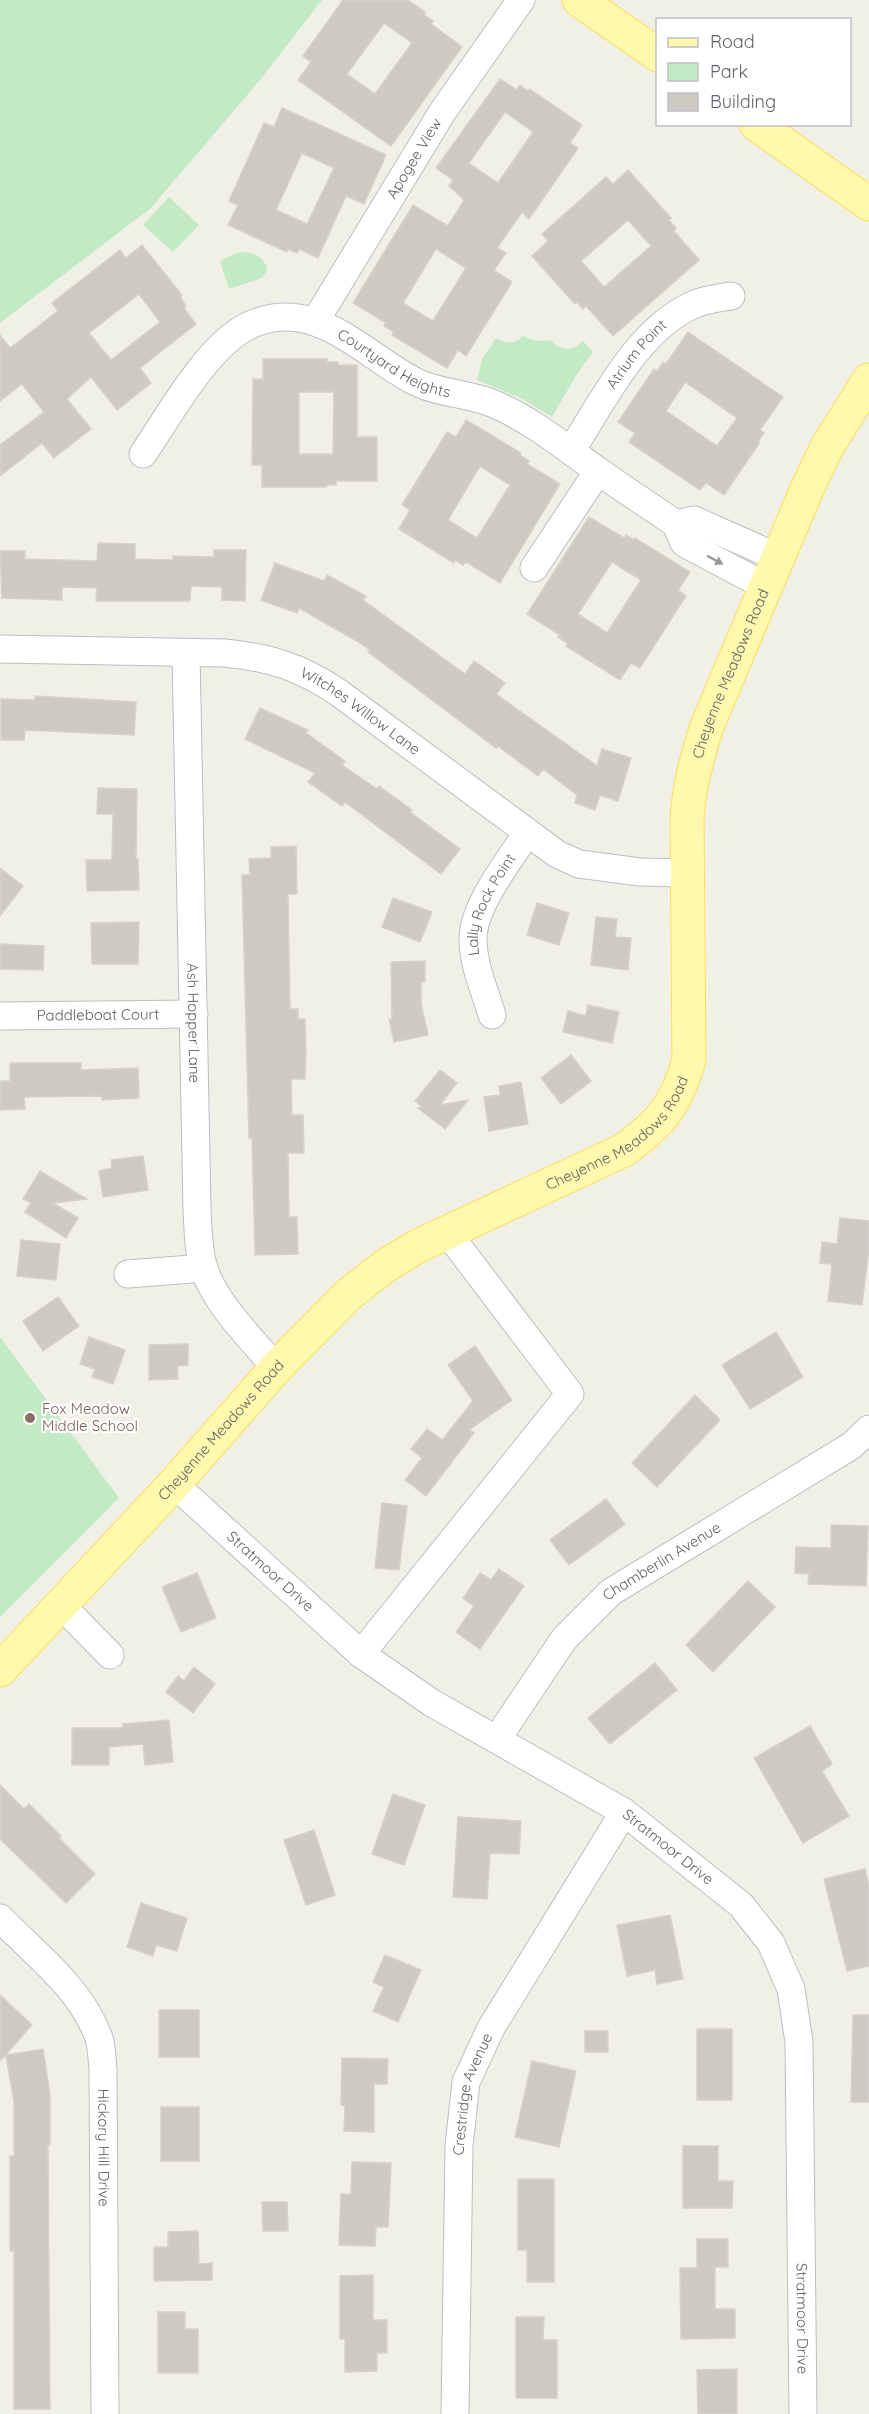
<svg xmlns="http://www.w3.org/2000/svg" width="869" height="2414" font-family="Quicksand,sans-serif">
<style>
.green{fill:#c2ebc5}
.building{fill:#cdcac4;stroke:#d7d3c4;stroke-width:1.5;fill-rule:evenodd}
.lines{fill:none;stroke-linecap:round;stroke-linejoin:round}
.minor-casing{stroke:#bbbec3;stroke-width:29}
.major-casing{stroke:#fddd54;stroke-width:35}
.minor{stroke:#fff;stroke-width:27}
.major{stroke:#fff9ae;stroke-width:33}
.oneway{fill:#96999d}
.education-dot{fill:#8d6e63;stroke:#fff;stroke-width:2}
.labels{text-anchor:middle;stroke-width:4.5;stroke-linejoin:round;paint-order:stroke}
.street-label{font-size:15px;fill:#5e6268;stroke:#fff}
.education-label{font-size:15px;fill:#785e54;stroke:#fff;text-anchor:start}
</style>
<rect width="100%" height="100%" fill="#f1f0e7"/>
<!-- green -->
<g class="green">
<polygon points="0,0 322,0 260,80 151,208 0,323"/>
<polygon points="169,197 199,225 173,252 143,225"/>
<path d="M241,252C253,252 261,255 267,267L266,273L262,278L229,289L220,262L227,257Z"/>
<path d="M522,336L536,341L550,340C561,351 572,352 583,341L593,352L577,374L552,417L521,398L477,380L482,359L496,338C505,343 516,345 522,336Z"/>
<polygon points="0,1337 119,1498 0,1617"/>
</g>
<!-- building -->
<g class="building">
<path d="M343,0H408L425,12L424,15L433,21L431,24L462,47L391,146L298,80L311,62L303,56ZM384,23L412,43L375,94L347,74Z"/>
<path d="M500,79L517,90L520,85L528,91L530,89L582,125L570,143L578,148L529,219L522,212L497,248L506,253L494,270L512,282L466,356L458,350L447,368L392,335L394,332L384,326L386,323L353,303L413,205L448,226L464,200L449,186L453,180L436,168ZM505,112L533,132L498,183L469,163ZM436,249L466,268L433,321L403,303Z"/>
<path d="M282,108L386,155L364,204L346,196L318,258L299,249L297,253L288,249L287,252L228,225L238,205L229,201L264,123L274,127ZM302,153L334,168L307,224L276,210Z"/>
<path d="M628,170L671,218L669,220L676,228L674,231L699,260L613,336L586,306L583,309L577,302L575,304L532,256L548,241L542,234L606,177L613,184ZM628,220L651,246L604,287L581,261Z"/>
<path d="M142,245L182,295L180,297L186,306L184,308L196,324L140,368L151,383L117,410L91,377L67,399L91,429L54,458L42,443L0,476V445L44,412L22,384L0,401V335L10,348L58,311L52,303L120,250L126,258ZM139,294L160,322L111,360L89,333Z"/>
<path d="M688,332L783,397L760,430L764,433L758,441L760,442L724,495L706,483L700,490L629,442L635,433L618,422L654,369L657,371L663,362L666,364ZM685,382L737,418L717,446L666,411Z"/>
<path d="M263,359H327V362H338V365H357V437H377V481H336V485H326V487H262V465H252L253,379H263ZM299,392H334L333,454H299Z"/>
<path d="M466,420L521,453L520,455L529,461L527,464L560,484L500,583L466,562L463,565L455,560L454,563L399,529L410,510L402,505L447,432L456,437ZM480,466L510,485L477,538L448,520Z"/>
<path d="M589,517L624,538L626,535L634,540L635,538L690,572L678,590L686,596L640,668L631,663L620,680L566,646L568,644L558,637L560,635L527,614ZM612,562L641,580L607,633L578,614Z"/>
<polygon points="98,543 135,544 135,559 173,560 173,556 214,557 214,550 246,550 245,601 222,600 222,587 191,586 190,601 96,601 97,588 62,587 62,600 2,598 0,551 25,551 25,559 97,561"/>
<polygon points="275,563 324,581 327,575 366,596 363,600 465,674 474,661 505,683 496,694 597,766 602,749 631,758 618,801 600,795 595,810 575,803 577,795 543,769 538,776 498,746 496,748 368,652 370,650 355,640 299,608 297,613 261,600"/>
<polygon points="35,696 136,702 134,735 25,730 24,740 1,740 1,699 35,700"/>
<polygon points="260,708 308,730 306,733 345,761 342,765 377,789 379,786 412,810 410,812 460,849 441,874 345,802 342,806 308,782 315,773 245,739"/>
<polygon points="98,788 137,789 136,859 138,859 139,890 87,891 86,860 112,860 113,814 97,814"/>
<polygon points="296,846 297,894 288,894 290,1009 298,1009 298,1019 305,1019 306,1050 305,1079 291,1079 292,1115 303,1115 304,1153 288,1153 289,1217 297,1217 298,1254 255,1255 252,1138 249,1138 242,875 250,875 249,859 271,858 271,847"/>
<polygon points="0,868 23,886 0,916"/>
<polygon points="393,898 432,912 420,942 382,927"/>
<polygon points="537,903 569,913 559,945 527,935"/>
<polygon points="596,917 617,919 615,937 631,938 628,970 591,965"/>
<polygon points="139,922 138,964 92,964 91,923"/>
<polygon points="0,944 44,946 43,970 0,969"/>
<polygon points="425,961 425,982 421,982 421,1003 428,1035 394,1042 389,1019 392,1019 391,962"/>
<polygon points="588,1005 619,1012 612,1043 563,1032 568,1011 586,1016"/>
<polygon points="571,1055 591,1081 561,1104 541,1078"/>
<polygon points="10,1063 81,1063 81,1070 138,1068 139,1098 102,1100 102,1096 24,1097 25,1109 0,1110 0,1081 10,1081"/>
<polygon points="440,1070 457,1083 440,1105 468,1100 445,1129 418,1108 422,1107 415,1101"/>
<polygon points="521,1082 528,1124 489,1131 484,1097 500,1095 499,1086"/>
<polygon points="143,1156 148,1190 103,1197 99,1171 112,1168 111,1160"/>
<polygon points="40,1171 87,1199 53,1203 78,1218 66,1238 25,1212 31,1203 23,1199"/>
<polygon points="840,1218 869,1221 869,1248 862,1305 828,1301 832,1264 820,1263 822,1242 837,1244"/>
<polygon points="21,1240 60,1244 56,1280 17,1276"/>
<polygon points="58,1297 79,1326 43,1351 23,1321"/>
<polygon points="776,1332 803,1377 750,1409 722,1365"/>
<polygon points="89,1337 125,1350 113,1384 92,1377 95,1369 80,1364"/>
<polygon points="188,1344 188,1365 177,1366 178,1379 149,1380 149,1345"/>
<polygon points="475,1346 512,1400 469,1430 474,1433 426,1496 405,1480 422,1458 411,1449 427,1429 442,1440 473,1401 448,1365"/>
<polygon points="695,1395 720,1420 657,1487 632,1463"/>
<polygon points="606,1499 625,1524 569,1565 550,1540"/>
<polygon points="382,1503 407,1506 399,1570 375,1568"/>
<polygon points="831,1525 868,1526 866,1586 808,1584 809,1574 795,1573 796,1547 831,1548"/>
<polygon points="499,1569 524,1586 480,1649 456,1632 474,1606 463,1598 480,1573 491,1580"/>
<polygon points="197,1573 216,1618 181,1632 162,1587"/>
<polygon points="748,1581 775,1607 713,1672 686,1645"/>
<polygon points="655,1663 677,1690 610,1744 588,1718"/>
<polygon points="194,1667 215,1684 193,1713 166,1692 178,1676 184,1681"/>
<polygon points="169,1720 173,1762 145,1765 143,1744 109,1747 109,1765 72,1765 72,1728 123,1728 123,1724"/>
<polygon points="810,1726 832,1764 822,1771 849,1816 803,1843 754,1758"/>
<polygon points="0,1785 24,1809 29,1804 61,1836 59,1838 95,1874 66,1903 0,1839"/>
<polygon points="393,1794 425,1805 404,1865 372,1854"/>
<polygon points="458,1817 521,1821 519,1854 490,1853 487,1899 453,1897"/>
<polygon points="314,1830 335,1895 306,1905 284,1840"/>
<polygon points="865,1869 869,1886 869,1966 847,1971 824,1879"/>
<polygon points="141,1903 187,1918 177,1951 156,1945 153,1956 127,1947"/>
<polygon points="670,1915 683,1979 657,1984 655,1970 627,1976 617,1925"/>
<polygon points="385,1955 421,1970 398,2022 373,2011 384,1987 373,1982"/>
<polygon points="0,1995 32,2025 0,2061"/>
<rect x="159" y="2010" width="40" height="47"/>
<polygon points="853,2015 869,2015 869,2102 851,2102"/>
<rect x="697" y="2029" width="35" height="71"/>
<rect x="585" y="2031" width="23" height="21"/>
<polygon points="43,2049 50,2094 50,2145 48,2145 50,2409 14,2409 14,2251 10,2251 10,2156 14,2156 14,2102 6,2055"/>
<polygon points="342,2058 388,2059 387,2084 374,2084 374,2132 344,2131 345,2106 341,2105"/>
<polygon points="532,2061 576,2071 559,2147 515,2137"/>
<rect x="161" y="2107" width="38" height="54"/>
<polygon points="683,2146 718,2146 718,2181 733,2181 732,2208 683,2208"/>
<polygon points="352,2162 391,2163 388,2227 376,2227 375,2246 339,2245 341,2194 351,2194"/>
<polygon points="518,2179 554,2179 554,2282 527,2282 527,2250 518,2250"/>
<polygon points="262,2202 287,2202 288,2231 263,2231"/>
<polygon points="198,2231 199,2264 212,2263 212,2280 154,2281 154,2247 168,2247 168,2232"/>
<polygon points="697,2239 728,2239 728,2267 715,2267 715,2309 735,2309 735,2338 681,2339 680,2268 697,2268"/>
<polygon points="373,2275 373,2320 387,2320 387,2353 377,2353 377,2371 345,2372 345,2339 340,2339 340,2276"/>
<polygon points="158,2312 185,2312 185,2329 198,2329 198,2373 158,2373"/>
<polygon points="516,2317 544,2317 543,2340 557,2340 557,2398 516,2398"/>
<polygon points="737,2369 737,2414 698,2414 697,2370"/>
</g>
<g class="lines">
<!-- minor casing -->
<g class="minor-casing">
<g id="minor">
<path id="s1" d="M316,320L443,111L521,0"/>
<path id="s2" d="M571,451C603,401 638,328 695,304C706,299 720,298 731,296"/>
<path id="s3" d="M143,454C169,416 207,346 248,326C314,294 363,355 416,382C440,394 469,393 494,404C532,420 564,447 597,470C623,489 650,506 676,524L684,543L765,586"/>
<polyline points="676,524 694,520 777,557"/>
<polyline points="534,568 598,471"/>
<path id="s4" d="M0,649L224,653C269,657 301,667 339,693L557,854L579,864L640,872L687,873"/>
<path id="s5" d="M186,653L197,1208C198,1228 198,1250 204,1269C217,1306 251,1338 276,1368"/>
<path id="s6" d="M492,1015C485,991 473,965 473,939C473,906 509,861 527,833"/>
<path id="s7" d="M0,1016L194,1014"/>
<polyline points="128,1274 204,1268"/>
<path id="s8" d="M174,1484L361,1654L432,1703L624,1812L741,1905L771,1943L791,1989L799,2042L803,2414"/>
<polyline points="60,1604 110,1655"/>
<polyline points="361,1654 570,1394 447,1232"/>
<path id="s9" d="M497,1739L564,1639L611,1592L851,1446L869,1429"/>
<path id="s10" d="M0,1918C36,1955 81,1988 99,2038C102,2048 102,2060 103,2070L105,2414"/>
<path id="s11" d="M455,2414L459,2146L466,2082L491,2028L624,1812"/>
</g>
</g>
<!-- major casing -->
<g class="major-casing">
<g id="major">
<polyline points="579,0 658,55"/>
<polyline points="756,124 869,204"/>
<path id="s12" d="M0,1670L174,1484L276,1368L348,1295L385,1266L418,1246L624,1150C662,1122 676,1105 689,1060L687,818C689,786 697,757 707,726L807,489L827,447L869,380"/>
</g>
</g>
<!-- minor -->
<use href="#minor" class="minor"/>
<!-- major -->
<use href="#major" class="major"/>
</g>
<!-- one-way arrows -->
<defs><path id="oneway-solid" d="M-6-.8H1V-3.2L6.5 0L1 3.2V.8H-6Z" transform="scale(1.5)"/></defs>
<use class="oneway" href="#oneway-solid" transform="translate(715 560) rotate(28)"/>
<!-- markers -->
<circle class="education-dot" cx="30" cy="1418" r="6"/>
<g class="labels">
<!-- street labels -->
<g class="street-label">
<text dy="5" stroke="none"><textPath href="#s1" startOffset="189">Apogee View</textPath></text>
<text dy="5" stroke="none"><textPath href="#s2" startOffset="117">Atrium Point</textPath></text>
<text dy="5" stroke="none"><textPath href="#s3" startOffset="326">Courtyard Heights</textPath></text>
<text dy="5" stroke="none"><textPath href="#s12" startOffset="1332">Cheyenne Meadows Road</textPath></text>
<text dy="5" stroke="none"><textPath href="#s4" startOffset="375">Witches Willow Lane</textPath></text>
<text dy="5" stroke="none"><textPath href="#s6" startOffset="117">Lally Rock Point</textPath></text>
<text dy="5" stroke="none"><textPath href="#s7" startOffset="98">Paddleboat Court</textPath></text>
<text dy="5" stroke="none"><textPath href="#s5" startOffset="370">Ash Hopper Lane</textPath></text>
<text dy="5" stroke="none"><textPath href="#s12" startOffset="830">Cheyenne Meadows Road</textPath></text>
<text dy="5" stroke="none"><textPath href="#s12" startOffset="326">Cheyenne Meadows Road</textPath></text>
<text dy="5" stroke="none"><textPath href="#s9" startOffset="246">Chamberlin Avenue</textPath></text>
<text dy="5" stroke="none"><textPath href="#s8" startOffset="130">Stratmoor Drive</textPath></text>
<text dy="5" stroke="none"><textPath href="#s8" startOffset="616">Stratmoor Drive</textPath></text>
<text dy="5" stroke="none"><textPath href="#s11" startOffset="322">Crestridge Avenue</textPath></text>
<text dy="5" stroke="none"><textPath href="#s10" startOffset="267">Hickory Hill Drive</textPath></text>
<text dy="5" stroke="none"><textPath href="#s8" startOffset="1138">Stratmoor Drive</textPath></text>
</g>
<!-- education labels -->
<g class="education-label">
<text x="42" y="1414">Fox Meadow<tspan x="42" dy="17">Middle School</tspan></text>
</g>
</g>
<!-- legend -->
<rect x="656" y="18" width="195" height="108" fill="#ffffff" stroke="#bfc0c3" stroke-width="1.5"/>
<rect x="668" y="38" width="30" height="9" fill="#fff9ae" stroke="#bfc0c3" stroke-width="1.5"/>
<text x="710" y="48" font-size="18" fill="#5e6268">Road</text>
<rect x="668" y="63" width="30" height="18" fill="#c2ebc5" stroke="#bfc0c3" stroke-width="1.5"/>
<text x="710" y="78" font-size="18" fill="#5e6268">Park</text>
<rect x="668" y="93" width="30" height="18" fill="#cdcac4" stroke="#bfc0c3" stroke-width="1.5"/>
<text x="710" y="108" font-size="18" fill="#5e6268">Building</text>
</svg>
